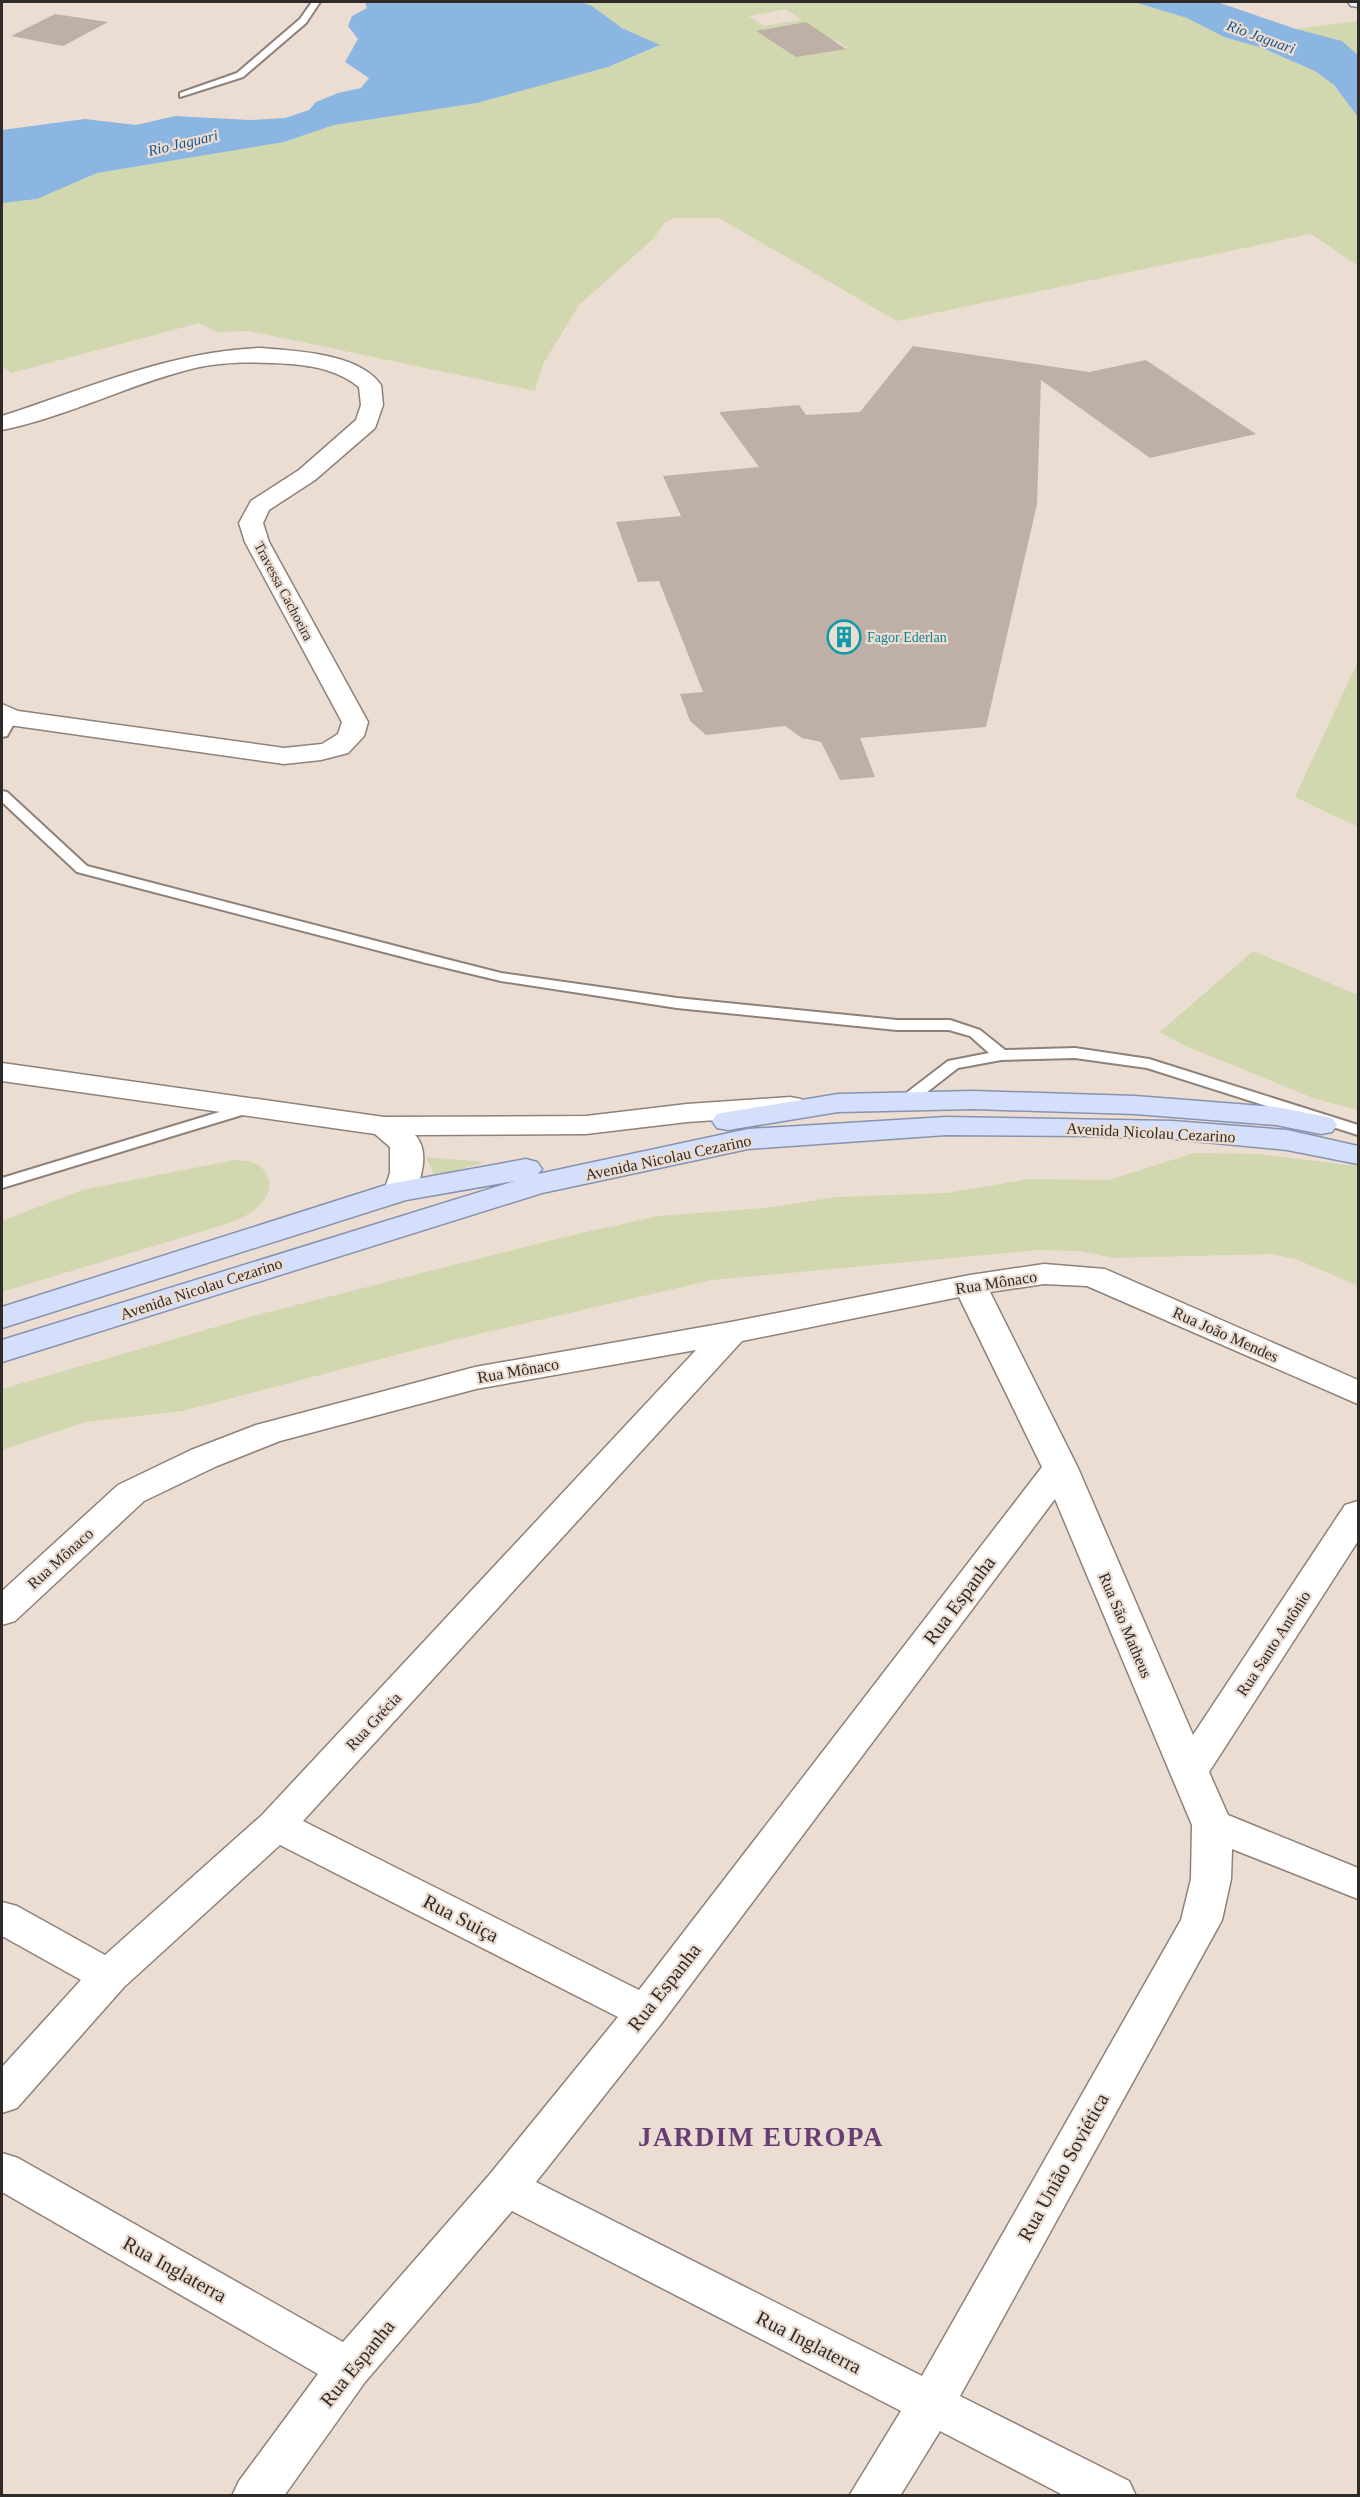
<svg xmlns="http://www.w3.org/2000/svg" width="1360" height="2497" font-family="Georgia,serif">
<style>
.green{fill:#d1d7ae;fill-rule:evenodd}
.water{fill:#8bb6e2}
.building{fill:#beb0a6}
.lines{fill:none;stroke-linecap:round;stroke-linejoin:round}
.service-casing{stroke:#8f8178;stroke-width:4}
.minor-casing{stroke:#8f8178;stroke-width:3}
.secondary-casing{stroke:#8f8178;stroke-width:3}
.primary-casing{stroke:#8792af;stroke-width:3}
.service{fill:#fff;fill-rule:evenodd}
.minor{fill:#fff;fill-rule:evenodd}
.secondary{fill:#e9effd;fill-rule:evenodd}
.primary{fill:#d3dffb;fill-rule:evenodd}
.labels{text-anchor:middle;stroke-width:4.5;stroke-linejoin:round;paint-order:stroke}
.far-street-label{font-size:14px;fill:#302b27;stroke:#ecddd3}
.far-culture-label{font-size:14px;fill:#0d838f;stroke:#ecddd3;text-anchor:start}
.far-water-label{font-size:15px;font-style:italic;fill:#17558b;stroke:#ecddd3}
.street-label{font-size:16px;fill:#302b27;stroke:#ecddd3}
.near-street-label{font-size:20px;fill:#302b27;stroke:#ecddd3}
.near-district-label{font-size:27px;font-weight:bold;letter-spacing:1.5px;fill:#673d74;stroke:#ecddd3}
</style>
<rect width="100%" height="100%" fill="#ecddd3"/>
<!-- green -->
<g class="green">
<path d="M581,2H1133L1187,18L1224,37L1262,48L1315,71L1334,85L1358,117V266L1311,234L897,321L719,218H674L665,222L653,239L579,305L543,364L535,391L249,331L217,332L199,323L11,373L2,365V203L37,199L97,173L284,142L334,125L477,103L608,67L659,46L638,37ZM786,9L801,20L764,26L749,16ZM806,22L809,44L835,40L848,48L796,57L756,31Z"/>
<polygon points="1358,21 1358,55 1296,29"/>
<polygon points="1358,661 1358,827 1295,797"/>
<polygon points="1253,951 1358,995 1358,1110 1313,1098 1188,1047 1160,1032"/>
<polygon points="1194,1153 1258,1154 1358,1166 1358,1286 1296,1259 1271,1254 1113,1258 1079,1251 1039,1250 712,1280 457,1339 182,1411 85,1422 2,1450 2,1389 257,1315 564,1237 658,1216 765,1208 837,1197 947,1193 1029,1179 1109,1180"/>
<polygon points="426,1157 485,1162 435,1177"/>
<path d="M235,1160C242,1161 253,1161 258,1165C278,1179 269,1199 253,1211C245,1217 233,1221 223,1225L2,1292V1221L82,1190Z"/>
</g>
<!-- water -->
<g class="water">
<polygon points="365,2 581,2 592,6 622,28 660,45 608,67 477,103 334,125 284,142 97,173 37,199 2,203 2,130 85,119 136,125 175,116 250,120 285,118 309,110 316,102 338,93 361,88 369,78 345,62 358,39 348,26 352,16 367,8"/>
<polygon points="1134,2 1217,2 1296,29 1342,41 1358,55 1358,117 1334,85 1315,71 1262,48 1224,37 1187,18"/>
</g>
<!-- building -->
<g class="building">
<polygon points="55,14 108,22 63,46 11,36"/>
<polygon points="806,22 846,49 796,57 756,31"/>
<polygon points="913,346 1089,372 1146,360 1256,434 1150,458 1041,380 1037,504 986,727 860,738 875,777 840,780 821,742 802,738 785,726 706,735 690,721 680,694 703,692 659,581 638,582 616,522 681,516 663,476 759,467 719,412 799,405 806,415 860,412"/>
</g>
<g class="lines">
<!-- service casing -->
<g class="service-casing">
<g id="service">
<polygon points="312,2 320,2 306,23 243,77 180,97 180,93 237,73 300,19"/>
<polygon points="10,714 17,718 7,736 2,737 2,721 5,715"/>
<polygon points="2,791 7,792 87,866 434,956 501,973 677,998 897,1020 950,1020 980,1030 1005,1050 1075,1048 1149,1059 1358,1125 1358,1135 1147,1068 1075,1058 1001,1060 958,1068 913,1103 901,1103 899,1100 901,1097 948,1061 989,1053 970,1036 949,1030 897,1030 677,1008 501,981 426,963 77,872 2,802"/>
<polygon points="249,1103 255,1105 257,1108 255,1111 2,1188 2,1178"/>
</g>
</g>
<!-- minor casing -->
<g class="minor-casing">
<g id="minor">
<path d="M260,348C296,351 359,353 381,385L383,405L375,428L315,480L269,510L263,523L269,542L368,722L364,736L348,753L321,760L284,764L2,724V704L18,711L284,748L322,744L338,734L342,722L245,542L239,523L251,501L299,470L356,420L361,405L359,387C339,371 316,366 291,364C259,362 226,361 195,368C129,384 67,417 2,430V416C86,389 171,351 260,348Z"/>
<path d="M2,1063L384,1117L586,1116L687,1104L790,1097L801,1099L806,1106L801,1113L790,1115L687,1122L586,1134L415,1135C430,1150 422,1182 411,1198L400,1201L389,1198L384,1191L390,1173V1147L375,1134L2,1081Z"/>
<path d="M1044,1264L1105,1269L1358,1380V1404L1087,1286L1044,1284L990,1292L1078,1468L1193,1735L1345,1505L1358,1501V1541L1209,1772L1228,1815L1358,1868V1899L1232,1849L1231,1879L1222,1920L960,2396L1129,2481L1136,2496H1065L940,2431L900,2496H849L901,2411L512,2211L365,2382L284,2496H232L239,2481L318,2374L2,2192V2153L18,2158L343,2342L490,2174L618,2017L280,1845L124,1987L17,2108L2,2113V2067L81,1980L2,1936V1902L17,1906L105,1955L262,1815L696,1350L476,1389L280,1441L217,1466L144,1501L15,1621L2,1625V1591L118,1485L191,1450L256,1425L475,1367L731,1322L970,1275ZM959,1297L1042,1467L639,1990L303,1821L742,1341ZM1055,1499L1192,1825L1191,1879L1181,1920L922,2376L536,2182L661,2024Z"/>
</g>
</g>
<!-- secondary casing -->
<g class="secondary-casing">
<polygon id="secondary" points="1348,2 1358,2 1358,7 1351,6"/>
</g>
<!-- primary casing -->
<g class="primary-casing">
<g id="primary">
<polygon points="973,1091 1135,1096 1276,1107 1332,1118 1337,1125 1332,1132 1321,1134 1276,1125 1135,1114 973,1109 838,1112 728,1130 717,1128 712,1121 717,1114 728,1112 838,1094"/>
<polygon points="946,1117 1173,1121 1287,1130 1358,1146 1358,1164 1287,1150 1173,1139 1089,1136 946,1135 748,1149 542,1193 2,1362 2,1340 515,1181 406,1200 2,1328 2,1307 389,1184 526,1159 537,1162 542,1169 538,1174 748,1129"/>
</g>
</g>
<!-- service -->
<use href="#service" class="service"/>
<!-- minor -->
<use href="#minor" class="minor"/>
<!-- secondary -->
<use href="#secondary" class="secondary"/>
<!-- primary -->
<use href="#primary" class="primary"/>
</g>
<!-- icons -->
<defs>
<g id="building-ring" transform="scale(1.725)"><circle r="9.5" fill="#ecddd3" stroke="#0f9aa8" stroke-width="1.5"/><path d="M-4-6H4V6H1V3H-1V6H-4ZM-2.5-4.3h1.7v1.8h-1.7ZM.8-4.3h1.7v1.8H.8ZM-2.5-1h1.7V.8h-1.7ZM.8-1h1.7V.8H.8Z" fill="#0f9aa8"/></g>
</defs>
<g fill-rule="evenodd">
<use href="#building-ring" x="844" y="637"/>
</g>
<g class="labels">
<!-- far-street labels -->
<g class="far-street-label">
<text transform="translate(284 591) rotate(62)" y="5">Travessa Cachoeira</text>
</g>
<!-- far-culture labels -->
<g class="far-culture-label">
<text x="867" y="642">Fagor Ederlan</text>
</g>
<!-- far-water labels -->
<g class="far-water-label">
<text transform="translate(1261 37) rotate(20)" y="5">Rio Jaguari</text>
<text transform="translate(183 143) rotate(-13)" y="5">Rio Jaguari</text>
</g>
<!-- street labels -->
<g class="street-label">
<text transform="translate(1151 1132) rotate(3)" y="6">Avenida Nicolau Cezarino</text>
<text transform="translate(668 1157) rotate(-12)" y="6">Avenida Nicolau Cezarino</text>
<text transform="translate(996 1282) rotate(-9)" y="6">Rua Mônaco</text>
<text transform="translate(201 1288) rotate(-18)" y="6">Avenida Nicolau Cezarino</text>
<text transform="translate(1226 1334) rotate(24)" y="6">Rua João Mendes</text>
<text transform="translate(518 1370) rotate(-10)" y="6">Rua Mônaco</text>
<text transform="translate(60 1558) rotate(-42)" y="6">Rua Mônaco</text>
<text transform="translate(1126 1625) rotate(67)" y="6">Rua São Matheus</text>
<text transform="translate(1273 1643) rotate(-57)" y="6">Rua Santo Antônio</text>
<text transform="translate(373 1721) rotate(-47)" y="6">Rua Grécia</text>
</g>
<!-- near-street labels -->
<g class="near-street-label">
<text transform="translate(959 1600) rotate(-53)" y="7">Rua Espanha</text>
<text transform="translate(461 1918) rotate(27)" y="7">Rua Suiça</text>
<text transform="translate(664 1987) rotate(-52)" y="7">Rua Espanha</text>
<text transform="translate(1063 2167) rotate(-61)" y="7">Rua União Soviética</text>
<text transform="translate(175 2269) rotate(29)" y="7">Rua Inglaterra</text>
<text transform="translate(809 2342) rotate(27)" y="7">Rua Inglaterra</text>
<text transform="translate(357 2363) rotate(-51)" y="7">Rua Espanha</text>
</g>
<!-- near-district labels -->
<g class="near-district-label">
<text x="761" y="2146">JARDIM EUROPA</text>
</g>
</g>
<!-- border -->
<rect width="1360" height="2497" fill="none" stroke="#302b27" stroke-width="6"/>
</svg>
